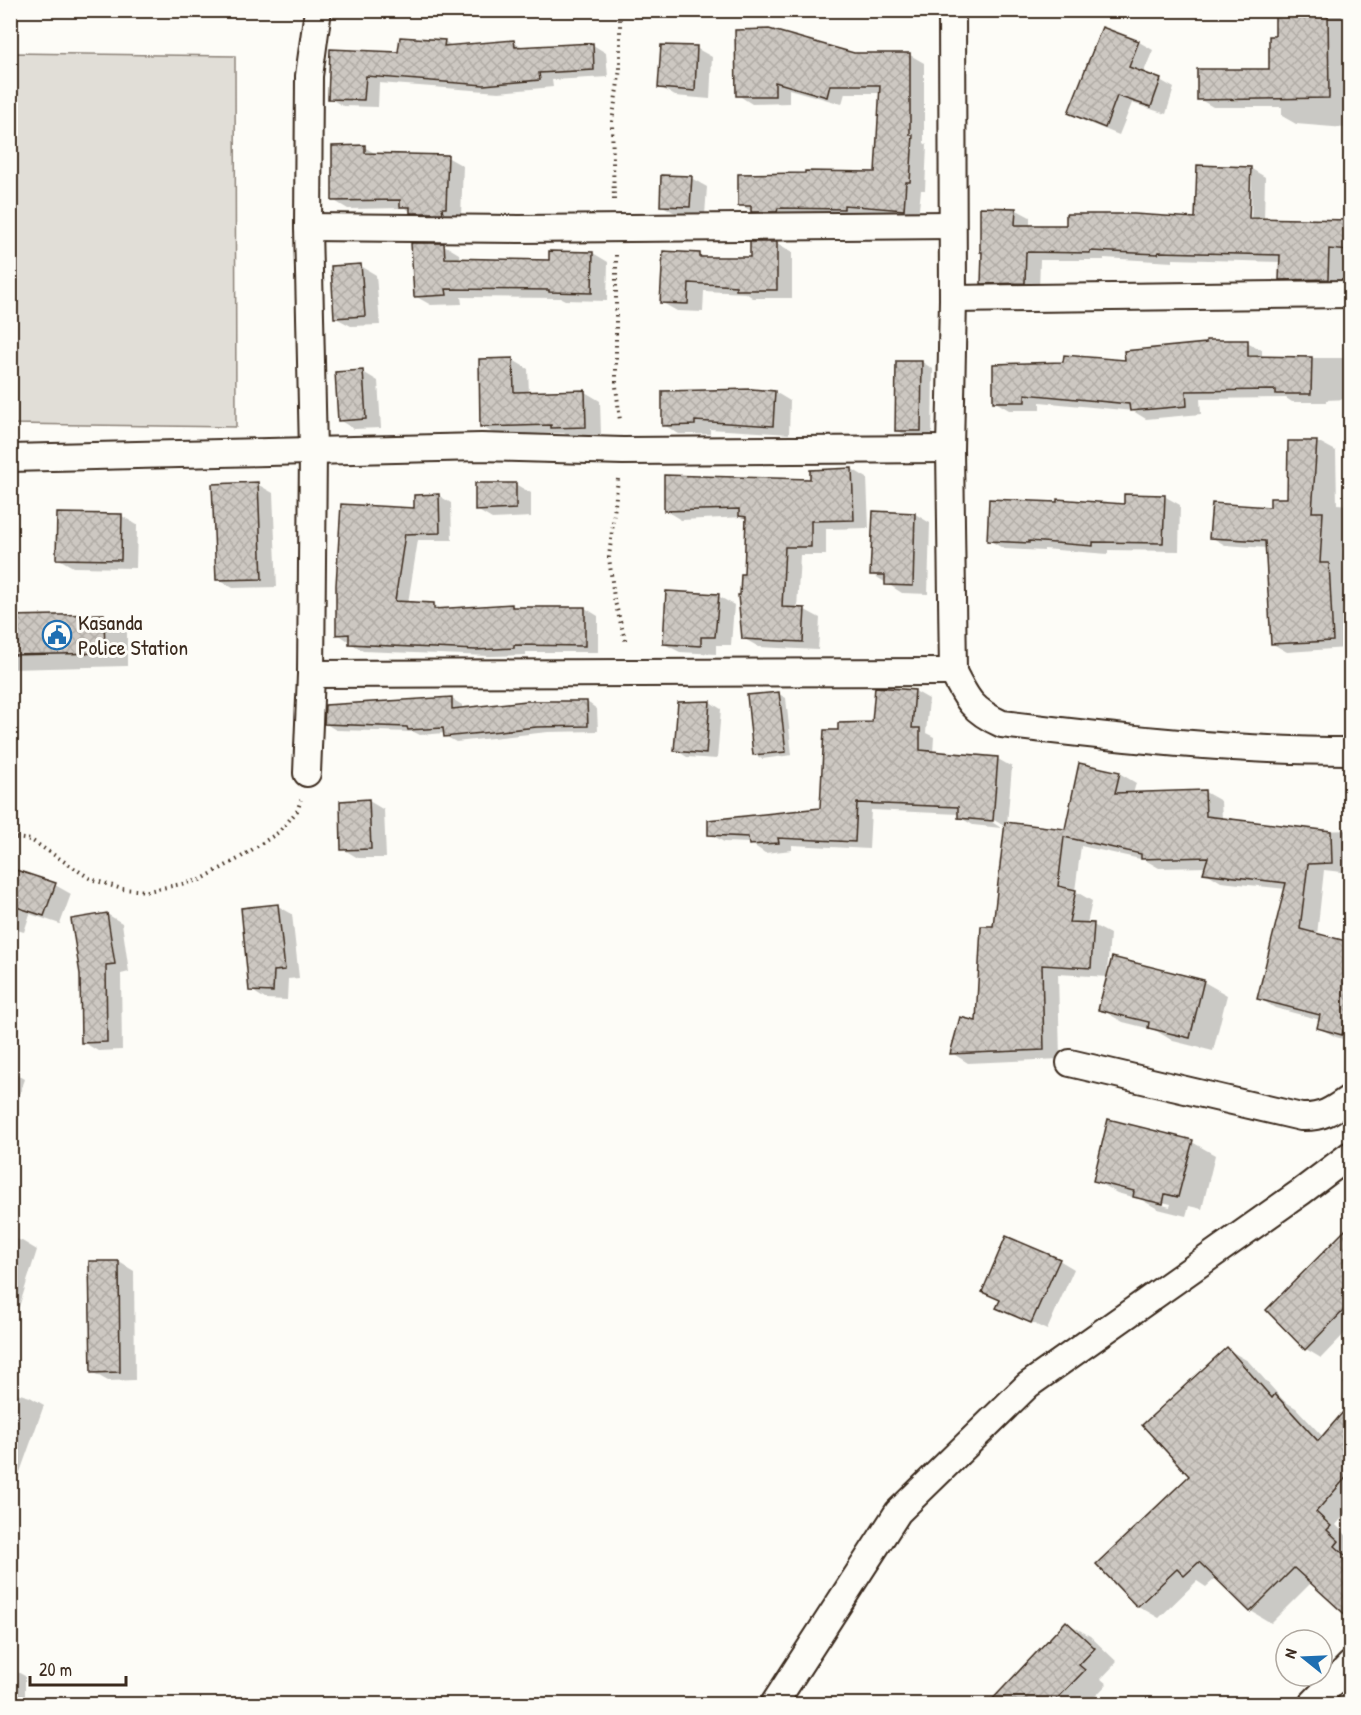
<svg xmlns="http://www.w3.org/2000/svg" width="1361" height="1715" font-family="'Patrick Hand',sans-serif">
<style>
.grass{fill:#e1ded7;stroke:#8e847a;stroke-width:1.5}
.shadow{fill:#0003;fill-rule:evenodd}
.building{fill:url(#building-cross-hatch);stroke:#3b2a1e;stroke-width:1.5}
.lines{fill:none;stroke-linecap:round;stroke-linejoin:round}
.minor-casing{stroke:#3b2a1e;stroke-width:30}
.path{stroke:#3b2a1e;stroke-width:4;stroke-dasharray:1.5 4.5;stroke-linecap:butt}
.minor{stroke:#fdfcf7;stroke-width:26}
.labels{text-anchor:middle;stroke-width:6;stroke-linejoin:round;paint-order:stroke}
.poi-label{font-size:22px;fill:#3b2a1e;stroke:#fdfcf7;text-anchor:start}
</style>
<defs>
<pattern id="building-cross-hatch" width="8" height="8" patternUnits="userSpaceOnUse" patternTransform="scale(1.5)"><rect width="8" height="8" fill="#cdc8c2"/><path d="M0 0l8 8M0 8l8-8" fill="none" stroke="#b1aca6"/></pattern>
</defs>
<rect width="100%" height="100%" fill="#fdfcf7"/>
<filter id="ink" filterUnits="userSpaceOnUse"><feTurbulence type="fractalNoise" baseFrequency=".0167" numOctaves="2"/><feDisplacementMap in="SourceGraphic" scale="12" xChannelSelector="R" yChannelSelector="G"/><feConvolveMatrix kernelMatrix="1 2 1 2 8 2 1 2 1" color-interpolation-filters="sRGB"/></filter>
<g filter="url(#ink)">
<!-- grass -->
<polygon class="grass" points="11,53 235,56 236,427 11,424"/>
<!-- shadow -->
<g class="shadow">
<polygon points="1276,10 1342,10 1343,100 1350,100 1350,142 1344,138 1345,128 1296,124 1282,116 1282,107 1213,107 1199,99 1270,71 1277,37"/>
<polygon points="736,31 854,55 910,55 924,63 924,143 927,145 925,190 921,190 918,218 858,212 858,217 767,219 740,205 876,173 881,93 845,93 842,104 789,89 789,103 752,104 738,95"/>
<polygon points="444,41 454,47 514,42 525,48 593,45 606,53 608,77 552,80 553,87 499,92 379,83 378,107 343,106 329,98 400,54"/>
<polygon points="1139,42 1153,50 1143,74 1160,80 1174,88 1166,114 1132,103 1119,135 1084,121 1070,113"/>
<polygon points="696,48 712,57 710,99 675,96 660,87"/>
<polygon points="364,147 378,155 447,157 463,166 461,216 427,221 405,208 348,209 333,200"/>
<path d="M1250,168L1265,177L1264,220L1349,221L1350,211V257H1343L1342,287H1295L1281,279V262L1173,259V262L1104,258V260H1040L1039,291H998L983,283L1015,209L1030,217V227L1197,219ZM1249,174H1252L1251,226L1248,225Z"/>
<polygon points="691,178 707,187 705,215 677,214 661,205"/>
<polygon points="777,243 792,252 792,298 753,298 746,293 704,291 703,312 677,311 661,302 699,254 706,258 751,258"/>
<polygon points="444,245 459,254 460,260 551,262 593,253 608,262 607,301 565,300 561,298 461,297 462,304 431,305 415,296"/>
<polygon points="361,266 376,275 380,325 351,326 336,318"/>
<polygon points="1247,342 1262,350 1262,358 1350,358 1350,399 1326,400 1326,402 1292,402 1286,398 1200,399 1201,414 1146,419 1133,411 1040,402 1040,410 1009,410 994,401 1126,362"/>
<polygon points="513,360 528,369 529,393 585,392 600,401 601,435 568,436 564,433 497,435 482,427"/>
<polygon points="922,362 933,369 932,437 908,436 896,430"/>
<polygon points="363,372 378,381 381,428 354,429 339,420"/>
<polygon points="663,392 775,392 790,401 789,434 710,429 710,434 679,434 664,425"/>
<polygon points="1289,443 1321,443 1336,451 1337,504 1350,505 1350,548 1342,547 1347,648 1287,652 1273,644 1267,548 1225,545 1211,537 1289,500"/>
<polygon points="852,469 867,478 869,528 826,529 826,555 800,555 797,609 805,610 820,618 818,650 759,647 743,638 742,597 746,576 748,520 744,517 681,520 666,511 812,480"/>
<polygon points="257,484 273,493 277,587 233,588 217,579"/>
<polygon points="515,484 531,493 531,517 492,519 477,510"/>
<polygon points="438,495 451,503 452,540 418,540 408,603 433,604 443,610 511,606 516,608 585,608 598,616 598,652 526,652 526,655 490,656 363,651 338,634 416,509"/>
<polygon points="1164,496 1180,505 1179,551 1108,550 1108,554 1044,549 1044,551 1004,549 989,540 1058,503 1126,506"/>
<polygon points="874,513 915,514 930,523 928,594 902,593 872,574"/>
<polygon points="122,516 137,525 136,568 73,567 57,558"/>
<polygon points="718,596 734,605 731,645 716,645 716,654 680,652 664,644"/>
<polygon points="104,616 127,629 127,666 10,669 10,618"/>
<polygon points="915,691 929,699 926,733 934,737 933,753 998,759 1012,767 1007,824 1066,831 1119,773 1136,783 1133,794 1205,792 1221,801 1222,819 1320,831 1350,830 1350,873 1324,870 1317,935 1350,943 1350,1041 1336,1037 1319,1028 1321,1020 1275,1008 1259,998 1286,889 1221,882 1205,872 1207,867 1159,868 1145,860 1081,846 1075,891 1092,901 1087,924 1093,925 1110,934 1107,973 1109,974 1113,959 1204,982 1227,995 1213,1051 1173,1041 1155,1030 1123,1022 1100,1009 1108,977 1058,974 1060,1059 968,1063 952,1053 977,1023 994,928 1006,827 987,816 986,818 1001,828 973,825 959,817 959,814 871,810 869,849 792,845 792,850 765,853 750,843 724,842 710,834 821,810 840,731 874,724"/>
<polygon points="779,694 786,698 792,755 762,759 754,754"/>
<polygon points="452,699 462,705 462,709 587,702 597,709 598,731 548,732 456,742 445,736 445,733 420,735 414,732 336,730 326,724"/>
<polygon points="710,702 721,709 717,759 687,757 676,750 680,703"/>
<polygon points="369,801 384,810 386,858 358,858 343,849"/>
<polygon points="10,869 55,885 71,894 60,924 30,914 24,932 17,930 10,948"/>
<polygon points="278,906 292,914 299,978 288,979 287,1000 265,999 251,990"/>
<polygon points="107,914 122,923 129,972 121,974 122,1050 98,1051 83,1042"/>
<polygon points="10,1071 25,1079 10,1122"/>
<path d="M1192,1142L1215,1155L1202,1209L1189,1206L1186,1216L1158,1209L1140,1199L1117,1193L1094,1180ZM1146,1198L1171,1204L1170,1207L1151,1202Z"/>
<polygon points="1350,1227 1350,1328 1321,1358 1306,1349 1268,1310"/>
<polygon points="10,1237 22,1241 37,1250 19,1307 10,1304"/>
<polygon points="1059,1260 1074,1269 1047,1330 998,1307 1001,1301 984,1291"/>
<polygon points="119,1262 134,1271 135,1380 108,1381 92,1372"/>
<polygon points="1227,1349 1248,1361 1284,1401 1296,1408 1323,1437 1350,1406 1350,1508 1336,1525 1350,1539 1348,1542 1350,1544 1350,1615 1312,1582 1271,1623 1251,1611 1217,1577 1206,1587 1197,1581 1159,1618 1138,1606 1191,1476"/>
<polygon points="1350,1375 1350,1390 1343,1383"/>
<polygon points="10,1391 30,1397 44,1405 19,1475 10,1472"/>
<polygon points="1067,1623 1090,1636 1117,1662 1101,1679 1107,1684 1088,1704 990,1704"/>
<polygon points="10,1668 25,1676 25,1704 10,1704"/>
</g>
<!-- building -->
<g class="building">
<polygon points="1275,10 1328,10 1329,98 1197,100 1197,69 1269,69 1269,36 1275,36"/>
<polygon points="1102,27 1139,41 1129,67 1161,79 1151,107 1117,96 1105,128 1068,113"/>
<polygon points="769,29 854,53 910,53 910,135 913,135 910,182 906,182 904,210 844,205 844,209 778,208 777,212 751,212 751,206 738,206 738,174 805,173 805,171 875,172 880,85 830,85 827,97 775,82 775,96 736,96 735,30"/>
<polygon points="400,37 445,40 444,46 514,40 515,47 593,43 594,70 539,73 540,80 484,85 366,76 364,100 328,99 330,49 398,52"/>
<polygon points="661,45 697,46 695,91 658,88"/>
<polygon points="365,145 365,153 448,155 446,208 442,208 443,213 410,213 410,207 400,207 400,200 332,201 332,146"/>
<polygon points="1197,165 1251,167 1249,218 1350,220 1350,251 1329,249 1328,279 1279,280 1280,255 1159,252 1158,254 1090,251 1090,253 1026,252 1025,283 981,284 982,252 980,252 980,207 1016,208 1015,225 1066,225 1066,214 1134,214 1195,218"/>
<polygon points="661,175 692,176 690,207 660,206"/>
<polygon points="750,242 777,242 777,290 736,290 736,286 689,283 688,304 660,303 663,251 700,253 700,257 750,257"/>
<polygon points="411,243 444,243 445,258 549,260 549,251 593,252 592,293 549,292 549,290 446,289 447,295 414,297"/>
<polygon points="361,264 365,316 334,318 331,266"/>
<polygon points="1206,340 1248,340 1248,356 1312,357 1311,394 1276,394 1276,390 1186,391 1187,406 1130,411 1129,404 1025,394 1025,402 993,402 993,364 1063,362 1064,355 1125,360 1124,351 1206,343"/>
<polygon points="513,358 514,392 585,390 586,427 551,428 551,425 480,427 479,359"/>
<polygon points="896,361 922,361 921,431 895,431"/>
<polygon points="363,370 366,419 338,421 335,372"/>
<polygon points="752,389 775,391 773,426 695,421 695,425 662,426 662,391"/>
<polygon points="1288,441 1317,441 1312,512 1323,512 1320,563 1329,563 1333,641 1271,644 1265,541 1209,538 1212,503 1270,507 1270,498 1287,498"/>
<polygon points="852,468 854,520 811,521 811,547 785,547 782,607 805,608 803,642 742,639 738,595 740,595 741,574 744,574 746,517 739,516 739,509 664,511 664,475 810,479 810,470"/>
<polygon points="258,482 262,579 216,580 212,484"/>
<polygon points="475,483 516,483 516,509 475,511"/>
<polygon points="439,494 440,533 405,534 395,601 434,603 434,609 512,604 512,607 585,607 585,646 514,645 514,648 476,650 349,644 349,634 336,635 336,585 341,504 414,508 414,495"/>
<polygon points="1124,494 1165,495 1163,543 1093,542 1093,546 1029,541 1029,543 987,541 989,499 1057,502 1057,499 1124,504"/>
<polygon points="873,511 915,513 913,586 885,585 885,575 870,575"/>
<polygon points="57,513 122,514 121,560 56,559"/>
<polygon points="666,591 719,594 715,637 701,637 701,646 663,644"/>
<polygon points="104,614 105,653 10,655 10,616"/>
<polygon points="875,687 915,690 912,728 920,728 920,750 998,757 993,821 958,818 958,807 857,803 855,842 778,838 779,843 749,845 748,837 708,835 708,820 820,808 824,730 838,730 838,723 872,722"/>
<polygon points="779,692 786,752 753,755 747,695"/>
<polygon points="452,697 452,709 526,701 587,701 588,726 537,727 444,737 443,728 408,730 407,727 324,724 325,705"/>
<polygon points="710,701 706,754 674,751 678,702"/>
<polygon points="1079,763 1120,772 1115,793 1205,790 1206,816 1331,831 1332,863 1308,864 1300,929 1350,942 1350,1025 1345,1024 1342,1035 1317,1028 1320,1015 1257,999 1286,883 1203,873 1208,857 1141,859 1141,854 1064,837 1058,886 1076,890 1069,922 1094,923 1091,968 1042,965 1044,1050 950,1054 960,1017 976,1021 981,926 993,926 1005,822 1065,829"/>
<polygon points="369,799 371,849 341,850 340,801"/>
<polygon points="10,868 56,883 44,916 10,905"/>
<polygon points="278,904 285,970 274,971 273,992 249,991 241,908"/>
<polygon points="107,913 115,964 106,965 107,1042 81,1043 80,974 71,919"/>
<polygon points="1112,957 1204,980 1190,1038 1148,1028 1149,1022 1098,1010"/>
<polygon points="1108,1119 1193,1140 1178,1197 1165,1194 1163,1204 1133,1197 1134,1191 1093,1181"/>
<polygon points="1350,1225 1350,1304 1305,1350 1266,1310"/>
<polygon points="1006,1236 1060,1259 1031,1323 996,1308 1000,1300 982,1292"/>
<polygon points="89,1261 119,1261 120,1372 91,1373"/>
<polygon points="1227,1347 1272,1398 1275,1394 1318,1441 1350,1404 1350,1473 1316,1512 1331,1526 1327,1530 1339,1541 1335,1546 1350,1560 1350,1619 1294,1568 1250,1612 1199,1562 1184,1576 1177,1569 1137,1607 1096,1564 1189,1476 1142,1425"/>
<polygon points="1066,1621 1095,1648 1079,1665 1085,1670 1052,1704 988,1704"/>
</g>
<g class="lines">
<!-- minor casing -->
<g class="minor-casing">
<g id="minor">
<polyline points="952,10 953,299 1350,294"/>
<polyline points="308,227 519,229 952,225"/>
<path d="M953,299L950,449L953,672C967,700 973,711 1002,724C1118,738 1234,751 1350,751"/>
<polyline points="10,458 481,447 623,451 950,449"/>
<polyline points="311,674 953,672"/>
<polyline points="307,773 311,674 313,451 308,227 309,76 318,10"/>
<path d="M1070,1063L1301,1117C1323,1118 1333,1110 1350,1098"/>
<polyline points="774,1704 898,1512 1028,1385 1301,1192 1350,1155"/>
<polyline points="1312,1704 1350,1665"/>
</g>
</g>
<!-- path -->
<g class="path">
<polyline points="614,200 612,122 620,69 620,10"/>
<polyline points="616,255 616,386 620,421"/>
<polyline points="618,479 609,557 614,598 626,643"/>
<polyline points="10,837 31,840 91,879 122,889 148,891 200,880 238,859 279,832 297,811 301,800"/>
</g>
<!-- minor -->
<use href="#minor" class="minor"/>
</g>
</g>
<!-- icons -->
<defs>
<g id="civic-ring" transform="scale(1.5)"><circle r="9.5" fill="#fdfcf7" stroke="#1f6fb2" stroke-width="1.5"/><path d="M-.6-6.5H3V-4.5H.6V-3L4-1V1h2V6H-6V1h2V-1L-.6-3ZM-1.2 2.5V6h2.4V2.5Z" fill="#1f6fb2"/></g>
</defs>
<g fill-rule="evenodd">
<use href="#civic-ring" x="57" y="635"/>
</g>
<g class="labels">
<!-- poi labels -->
<g class="poi-label">
<text x="78" y="630">Kasanda<tspan x="78" dy="25">Police Station</tspan></text>
</g>
</g>
<!-- margin -->
<rect width="1361" height="1715" fill="none" stroke="#fdfcf7" stroke-width="36"/>
<rect x="18" y="18" width="1325" height="1679" fill="none" stroke="#3b2a1e" stroke-width="2" filter="url(#ink)"/>
<!-- north arrow -->
<g transform="translate(1304 1658) rotate(288)"><circle r="28" fill="#fdfcf7" stroke="#afa8a0" stroke-width="1.5"/>
<path d="M0-4.5L10 22L0 15L-10 22Z" fill="#1f6fb2"/>
<text y="-9" font-size="16" font-weight="bold" text-anchor="middle" fill="#3b2a1e">N</text>
</g>
<!-- scale -->
<path d="M30 1676v9h96v-9" fill="none" stroke="#3b2a1e" stroke-width="3"/>
<text x="39" y="1676" font-size="18" fill="#3b2a1e" stroke="#fdfcf7" stroke-width="4.5" paint-order="stroke">20 m</text>
</svg>
